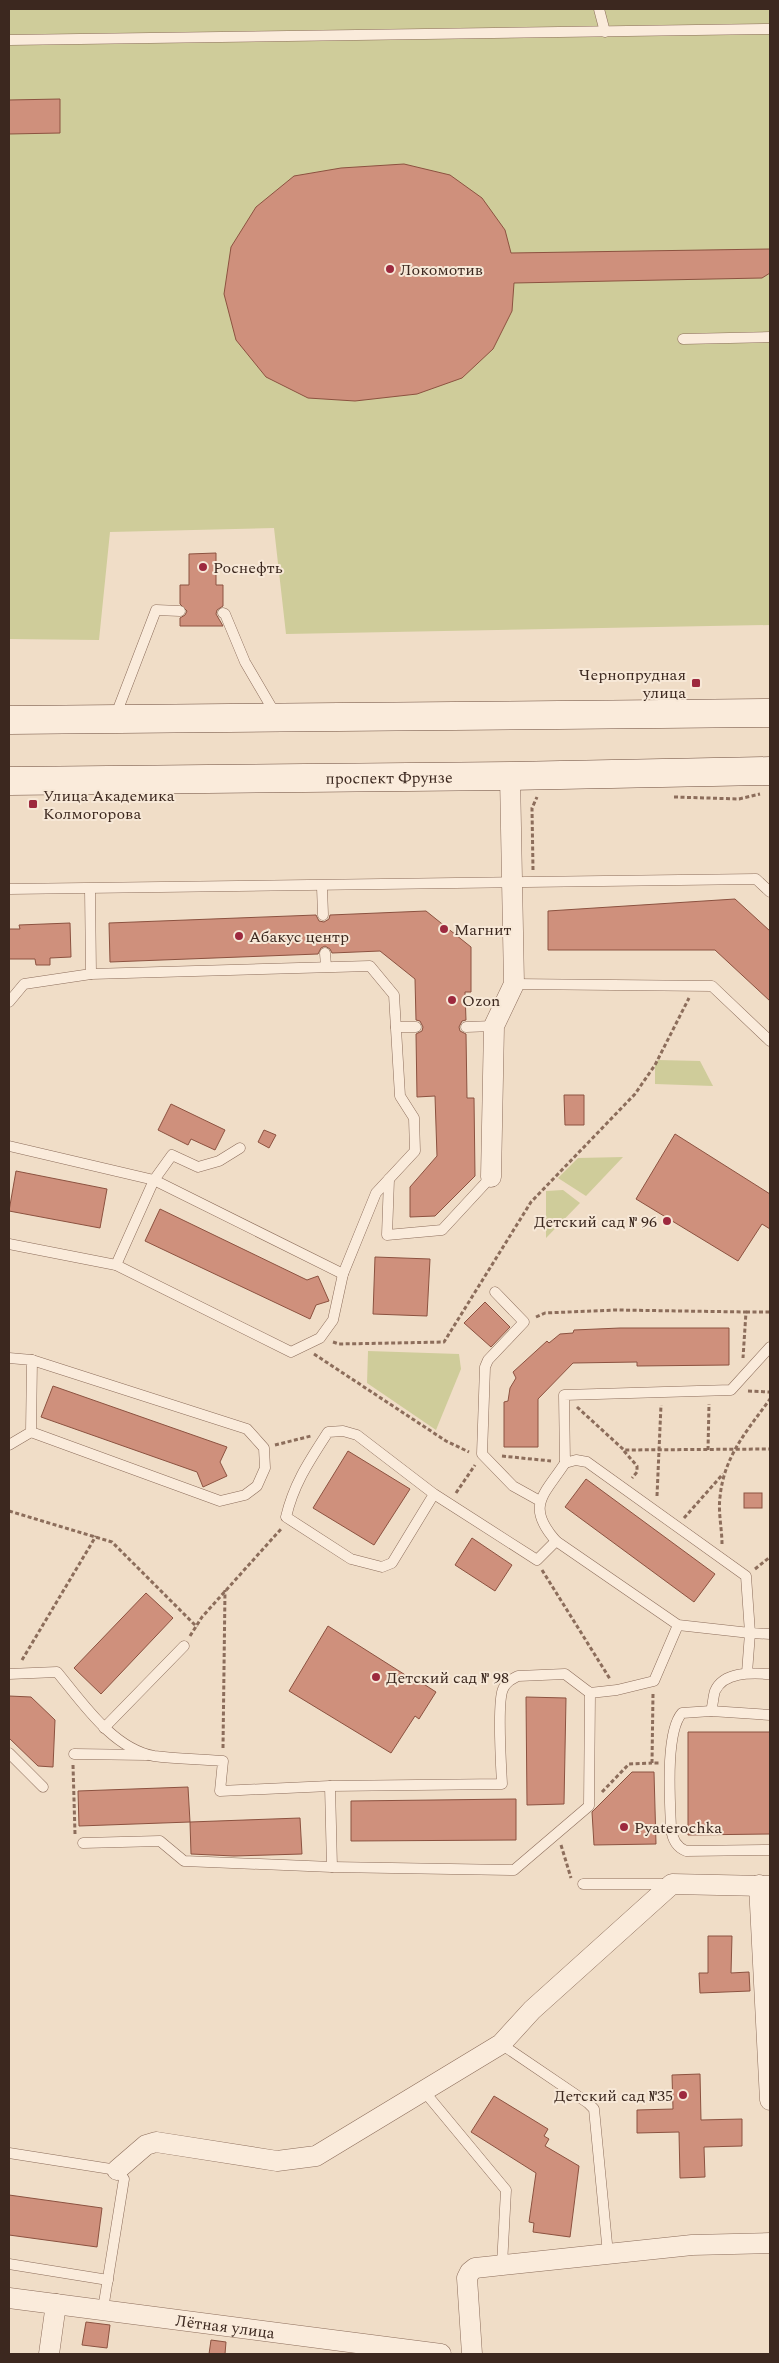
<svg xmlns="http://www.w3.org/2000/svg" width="779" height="2363" font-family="Spectral,serif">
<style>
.green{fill:#cfcc9a}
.building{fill:#cf907c;stroke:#8c5240}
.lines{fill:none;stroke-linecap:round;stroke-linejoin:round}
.lane-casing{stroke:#8c6d5b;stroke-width:11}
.street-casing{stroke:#8c6d5b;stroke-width:21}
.secondary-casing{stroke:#6e4e3e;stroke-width:29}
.path{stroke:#8c6d5b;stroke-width:3;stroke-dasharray:4 2.5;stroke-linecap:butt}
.lane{stroke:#faebdb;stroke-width:10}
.street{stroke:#faebdb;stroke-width:20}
.secondary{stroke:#faebdb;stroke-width:28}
.poi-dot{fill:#9d293e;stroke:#f7e8d7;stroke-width:2}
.labels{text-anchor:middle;stroke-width:4;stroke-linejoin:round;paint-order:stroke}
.poi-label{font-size:16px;fill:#3c281f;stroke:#f7e8d7;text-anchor:start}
.street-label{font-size:16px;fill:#3c281f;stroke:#f7e8d7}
</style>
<rect width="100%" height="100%" fill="#f0ddc7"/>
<!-- green -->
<g class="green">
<polygon points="9,9 770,9 770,625 286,634 274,528 110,532 99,640 9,639"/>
<polygon points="658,1060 700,1061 713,1086 655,1084 655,1065"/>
<polygon points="623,1157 586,1196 558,1178 578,1158"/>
<polygon points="563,1190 580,1203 546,1238 546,1191"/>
<polygon points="368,1351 459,1354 461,1369 436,1430 367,1383"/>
</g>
<!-- building -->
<g class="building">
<polygon points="60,99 60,133 9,134 9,100"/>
<polygon points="404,164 450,175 482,198 505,230 511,253 770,249 770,273 762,278 514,283 512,311 493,349 462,378 417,394 355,401 308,398 266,377 236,340 224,294 231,247 256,207 294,176 341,168"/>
<polygon points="216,553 216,585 223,585 223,606 217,610 216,614 223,626 180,626 180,618 185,615 187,611 180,604 180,585 189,585 189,554"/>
<polygon points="735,899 770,931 770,1001 715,950 548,950 548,911"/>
<polygon points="426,911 471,947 471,992 465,992 466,1020 462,1021 459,1027 460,1031 466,1034 467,1098 474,1098 475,1176 435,1216 410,1217 410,1187 437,1156 435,1096 417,1097 416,1034 422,1031 423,1027 420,1021 416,1020 415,979 380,951 332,953 330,949 325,946 321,948 318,954 110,962 109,923 316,915 319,921 324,922 329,919 330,915"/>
<polygon points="70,923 71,957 50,958 50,965 36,965 35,959 9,959 9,929 20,929 19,925"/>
<polygon points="564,1095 584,1095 584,1125 565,1125"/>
<polygon points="171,1104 225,1130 215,1150 191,1139 188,1145 158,1130"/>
<polygon points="264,1130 276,1135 269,1148 258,1142"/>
<polygon points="675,1134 770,1194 770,1229 762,1224 738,1261 636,1199"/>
<polygon points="16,1171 107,1189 100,1228 9,1211"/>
<polygon points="160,1209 307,1280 318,1276 329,1301 316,1305 310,1319 145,1241"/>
<polygon points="375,1257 430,1259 427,1316 373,1314"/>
<polygon points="485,1302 510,1327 491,1347 464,1323"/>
<polygon points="620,1328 729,1328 729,1365 637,1366 637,1362 573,1363 538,1399 538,1447 504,1447 504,1402 508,1401 510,1388 516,1378 513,1372 547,1341 549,1343 560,1334 573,1333 574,1330"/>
<polygon points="53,1386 227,1447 220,1462 227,1476 203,1487 197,1472 41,1417"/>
<polygon points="348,1451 410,1489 374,1545 313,1508"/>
<polygon points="586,1479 715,1574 694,1602 565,1507"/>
<rect x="744" y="1493" width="18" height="15"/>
<polygon points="472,1538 512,1565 495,1591 455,1565"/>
<polygon points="146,1593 173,1618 101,1694 74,1668"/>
<polygon points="328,1626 418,1683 419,1681 436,1692 419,1719 415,1716 391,1753 289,1691"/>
<polygon points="9,1696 31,1697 55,1720 53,1767 38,1766 9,1738"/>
<polygon points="526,1697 566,1698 564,1804 527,1805"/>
<polygon points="688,1732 770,1732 770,1834 688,1835"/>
<polygon points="632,1772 654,1772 656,1844 594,1845 592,1812"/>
<polygon points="188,1787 190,1822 79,1826 78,1791"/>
<polygon points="516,1799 516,1840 351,1841 351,1801"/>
<polygon points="300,1818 302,1854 234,1856 191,1854 190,1822"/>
<polygon points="708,1936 732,1936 731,1973 749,1972 750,1991 700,1993 699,1973 708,1973"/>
<polygon points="700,2074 701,2120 742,2119 742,2146 704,2147 705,2177 680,2178 679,2132 637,2133 637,2110 673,2109 672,2075"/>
<polygon points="494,2096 548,2129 544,2136 549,2139 545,2146 579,2166 570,2237 533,2232 534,2223 529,2222 536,2173 471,2132"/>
<polygon points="9,2195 102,2208 97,2247 9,2235"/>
<polygon points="86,2322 110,2325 107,2348 82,2345"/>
<polygon points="211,2340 226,2342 225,2354 209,2354"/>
</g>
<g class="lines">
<!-- lane casing -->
<g class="lane-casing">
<g id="lane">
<polyline points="599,9 605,32"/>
<polyline points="9,40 770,29"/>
<polyline points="683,339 770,337"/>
<polyline points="223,613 225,614 245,662 276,715"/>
<polyline points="115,717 156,610 180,611"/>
<polyline points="322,887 323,915"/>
<polyline points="9,889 756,879 770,892"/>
<polyline points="90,889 91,974"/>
<polyline points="325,953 326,966"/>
<polyline points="514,984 712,986 770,1041"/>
<polyline points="9,1002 24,984 91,974 370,966 394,995 400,1096 414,1118 415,1151 376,1193 343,1274 333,1320 320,1338 291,1352 116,1265 9,1244"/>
<polyline points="396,1027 416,1027"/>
<polyline points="466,1027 494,1026"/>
<polyline points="9,1146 154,1180 343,1274"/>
<polyline points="389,1179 387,1235 442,1230 491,1177"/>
<polyline points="116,1265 154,1180 172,1155 198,1167 219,1161 240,1148"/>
<polyline points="495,1292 524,1322 488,1360 485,1367 482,1454 513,1486 540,1501"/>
<polyline points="770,1347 731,1390 564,1395 565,1463 576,1460 587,1462 746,1576 750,1633 770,1634"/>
<polyline points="9,1358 32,1360 31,1432 9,1445"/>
<polyline points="31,1432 220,1501 245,1495 257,1486 265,1468 264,1448 247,1429 32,1360"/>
<path d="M565,1463C544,1495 525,1506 556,1541L678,1625L750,1633L747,1673"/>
<path d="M434,1494L357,1435L343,1431L328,1432C310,1460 294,1483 286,1517L351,1559L382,1567L392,1563L434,1494L537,1560L556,1541"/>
<path d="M9,1674L57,1672C82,1702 113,1749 154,1756C177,1759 201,1759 223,1761L220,1791L330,1786L502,1784C501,1765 497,1702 503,1689C506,1682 512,1679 518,1676L565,1674L590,1693L617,1690L654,1681L678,1625"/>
<path d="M711,1711C713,1705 713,1697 715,1691C724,1671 752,1673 770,1674"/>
<path d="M770,1715L711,1711L682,1713C665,1732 670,1801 671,1828C672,1838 676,1847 686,1851L770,1850"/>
<polyline points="104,1728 184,1646"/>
<polyline points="9,1753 43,1787"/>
<polyline points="74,1754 147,1755"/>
<polyline points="83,1843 160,1841 184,1861 332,1867 330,1786"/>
<polyline points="332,1867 514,1870 589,1806 590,1693"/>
<polyline points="583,1884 671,1884"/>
<polyline points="501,2044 588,2103 594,2109 608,2254"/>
<polyline points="423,2090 506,2190 502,2265"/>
<polyline points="9,2153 117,2170 124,2179 103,2309"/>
<polyline points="9,2264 108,2280"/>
</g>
</g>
<!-- street casing -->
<g class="street-casing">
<g id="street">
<polyline points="491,1177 494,1026 514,984 510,776"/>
<polyline points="759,1885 770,2100"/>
<polyline points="117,2170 146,2145 156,2142 277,2161 316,2156 501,2044 532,2010 672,1884 770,1886"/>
<path id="s1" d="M9,2298L441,2354"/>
<polyline points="49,2354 56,2304"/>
<polyline points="472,2354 467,2278 470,2272 475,2268 692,2245 770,2243"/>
</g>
</g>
<!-- secondary casing -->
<g class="secondary-casing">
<g id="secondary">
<polyline points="9,720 770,713"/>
<path id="s2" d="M9,781L510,776L770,771"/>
</g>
</g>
<!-- path -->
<g class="path">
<polyline points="674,797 739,799 760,794"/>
<polyline points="533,870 532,808 537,797"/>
<polyline points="746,1312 770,1312"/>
<polyline points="536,1317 545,1313 616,1310 746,1312 743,1358"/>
<polyline points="333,1342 339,1344 444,1342 531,1202 635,1094 655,1065 689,998"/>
<polyline points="314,1354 446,1441 469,1452"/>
<polyline points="748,1391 770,1392"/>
<polyline points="577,1407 624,1450 770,1449"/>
<polyline points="275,1445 311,1436"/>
<polyline points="708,1450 709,1404"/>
<polyline points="624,1451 637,1466 637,1472 632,1478"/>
<polyline points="502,1456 551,1461"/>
<polyline points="456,1493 475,1465"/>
<polyline points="657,1496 661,1405"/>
<polyline points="9,1511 112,1542 197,1627"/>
<polyline points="684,1518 723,1474"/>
<path d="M722,1544C722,1529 718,1512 720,1497C724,1456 747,1431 770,1399"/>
<polyline points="755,1569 770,1557"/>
<polyline points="542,1570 610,1679"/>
<polyline points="190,1636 202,1617 281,1529"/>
<polyline points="22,1660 96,1536"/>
<polyline points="653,1694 652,1763 659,1763"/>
<polyline points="223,1748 225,1590"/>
<polyline points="73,1765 75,1834"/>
<polyline points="602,1792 629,1764 652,1763"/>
<polyline points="561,1845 571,1878"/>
</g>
<!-- lane -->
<use href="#lane" class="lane"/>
<!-- street -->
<use href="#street" class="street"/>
<!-- secondary -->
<use href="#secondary" class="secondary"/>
</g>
<!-- markers -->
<g class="poi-dot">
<circle cx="390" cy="269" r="5"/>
<circle cx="203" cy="567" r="5"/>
<rect x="691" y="678" width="10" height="10" rx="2.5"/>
<rect x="28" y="799" width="10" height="10" rx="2.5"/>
<circle cx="444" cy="929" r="5"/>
<circle cx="239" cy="936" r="5"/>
<circle cx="452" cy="1000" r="5"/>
<circle cx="667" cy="1221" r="5"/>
<circle cx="376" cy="1677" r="5"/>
<circle cx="624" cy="1827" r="5"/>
<circle cx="683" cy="2095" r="5"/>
</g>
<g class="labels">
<!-- poi labels -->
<g class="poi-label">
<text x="400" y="275">Локомотив</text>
<text x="213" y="573">Роснефть</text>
<text x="686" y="680" text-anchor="end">Чернопрудная<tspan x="686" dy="18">улица</tspan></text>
<text x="43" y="801">Улица Академика<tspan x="43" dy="18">Колмогорова</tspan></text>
<text x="454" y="935">Магнит</text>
<text x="249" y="942">Абакус центр</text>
<text x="462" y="1006">Ozon</text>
<text x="657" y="1227" text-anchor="end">Детский сад № 96</text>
<text x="386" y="1683">Детский сад № 98</text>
<text x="634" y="1833">Pyaterochka</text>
<text x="673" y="2101" text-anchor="end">Детский сад №35</text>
</g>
<!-- street labels -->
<g class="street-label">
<text dy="6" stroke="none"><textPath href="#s2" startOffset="380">проспект Фрунзе</textPath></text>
<text dy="6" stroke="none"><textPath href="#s1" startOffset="218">Лётная улица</textPath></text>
</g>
</g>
<!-- border -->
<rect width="779" height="2363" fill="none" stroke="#3c281f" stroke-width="20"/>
</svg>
